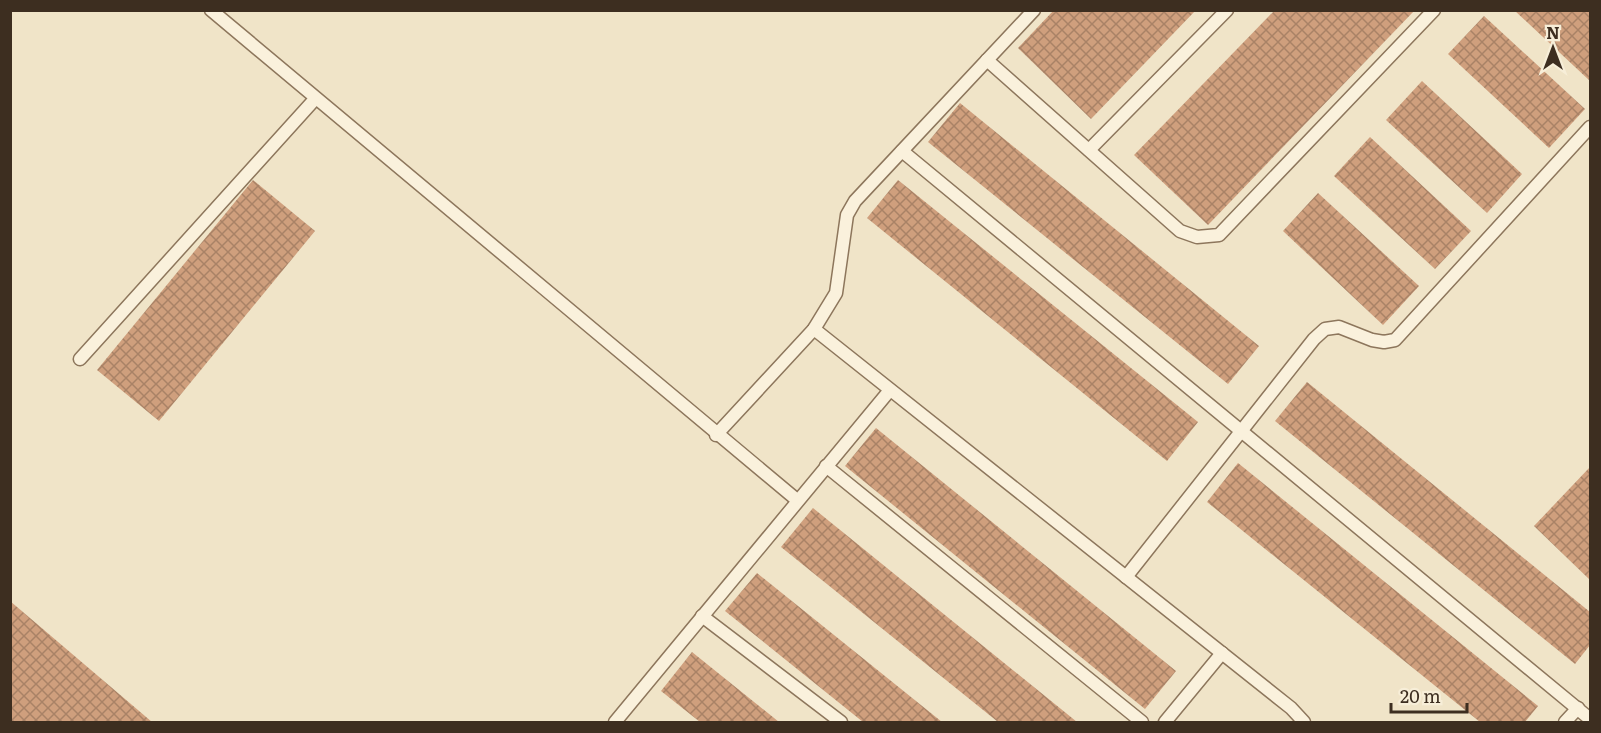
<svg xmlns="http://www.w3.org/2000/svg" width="1601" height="733" font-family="Literata,serif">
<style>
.building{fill:url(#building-cross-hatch)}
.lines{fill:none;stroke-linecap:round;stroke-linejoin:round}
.lane-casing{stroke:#8d765c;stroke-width:15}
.lane{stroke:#faf1dc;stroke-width:12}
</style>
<defs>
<pattern id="building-cross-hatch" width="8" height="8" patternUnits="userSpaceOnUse" patternTransform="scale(1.5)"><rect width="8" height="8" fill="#cf9f7d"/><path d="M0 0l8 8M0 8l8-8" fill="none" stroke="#a98266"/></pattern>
</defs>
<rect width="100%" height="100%" fill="#f0e4c8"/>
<!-- building -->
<g class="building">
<polygon points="1054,10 1196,10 1091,119 1018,48"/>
<polygon points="1275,10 1415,10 1208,225 1134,155"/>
<polygon points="1514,10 1590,10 1590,81"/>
<polygon points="1484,16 1585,109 1549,148 1448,54"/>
<polygon points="1422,81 1522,174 1487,213 1386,120"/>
<polygon points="960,103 1259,346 1228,384 928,142"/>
<polygon points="1370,137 1471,231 1435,269 1334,176"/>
<polygon points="253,180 315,231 159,421 97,370"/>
<polygon points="898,180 1198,422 1167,461 867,218"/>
<polygon points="1318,193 1419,286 1383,325 1283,231"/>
<polygon points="1307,382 1590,612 1590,645 1575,664 1275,421"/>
<polygon points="876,428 1176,671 1145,709 845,466"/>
<polygon points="1238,463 1538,706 1525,722 1480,722 1207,502"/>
<polygon points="1590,467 1590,580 1534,526"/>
<polygon points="813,508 1077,722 998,722 781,547"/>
<polygon points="757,573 942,722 863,722 725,611"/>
<polygon points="10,601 152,722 10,722"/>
<polygon points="692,652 779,722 700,722 661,691"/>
</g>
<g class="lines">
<!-- lane casing -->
<g class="lane-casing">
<g id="lane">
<polyline points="211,10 797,500"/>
<polyline points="987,60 1180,231 1197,237 1219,235 1434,10"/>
<polyline points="1089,150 1227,10"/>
<polyline points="902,151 1590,719"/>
<polyline points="814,329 1291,708 1304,722"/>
<polyline points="80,359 315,99"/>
<polyline points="716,435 814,329 836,293 847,215 855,201 1034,10"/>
<polyline points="826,466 1142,722"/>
<polyline points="1126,577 1314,339 1325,329 1339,327 1372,340 1384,342 1395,340 1590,127"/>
<polyline points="702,616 841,722"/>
<polyline points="615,722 890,390"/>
<polyline points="1165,722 1222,653"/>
<polyline points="1565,722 1578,708"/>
</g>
</g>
<!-- lane -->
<use href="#lane" class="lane"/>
</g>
<!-- border -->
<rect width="1601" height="733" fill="none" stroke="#3d2e20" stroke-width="24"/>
<!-- north arrow -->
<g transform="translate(1553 48)" stroke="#f7eed8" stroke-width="4.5" paint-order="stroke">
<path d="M0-4.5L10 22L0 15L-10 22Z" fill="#3d2e20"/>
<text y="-9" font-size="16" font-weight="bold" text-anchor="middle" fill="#3d2e20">N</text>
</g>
<!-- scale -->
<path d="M1391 703v9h76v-9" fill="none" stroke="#3d2e20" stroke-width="3"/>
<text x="1400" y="703" font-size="18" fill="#3d2e20" stroke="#f7eed8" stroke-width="4.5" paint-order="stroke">20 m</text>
</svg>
